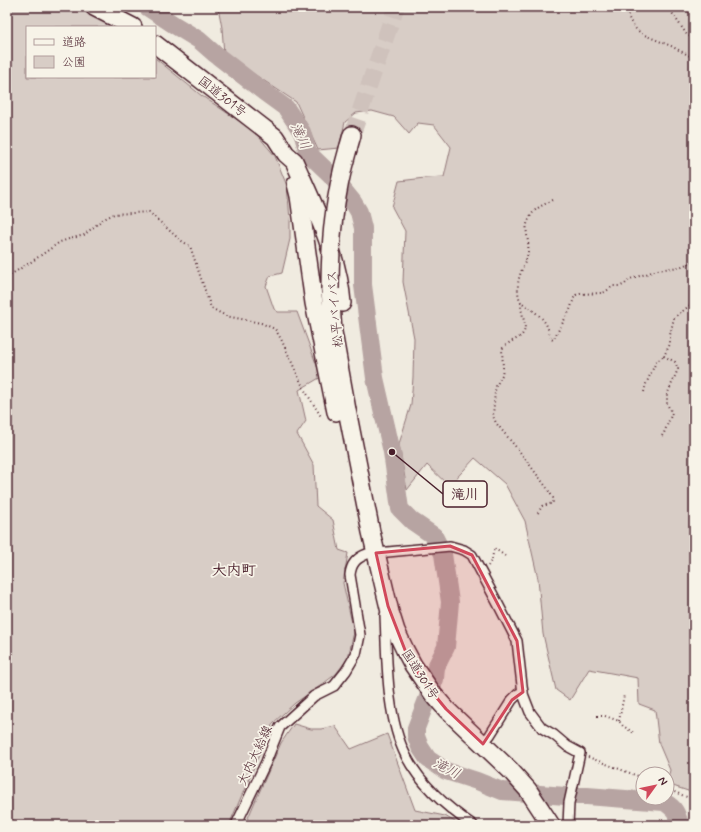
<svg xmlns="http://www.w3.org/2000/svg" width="701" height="832" font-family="Mynerve,'Klee One',sans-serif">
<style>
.green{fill:#d8cdc6;stroke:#917678}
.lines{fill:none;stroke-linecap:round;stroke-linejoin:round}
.river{stroke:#b7a4a2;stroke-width:18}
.highway-tunnel{stroke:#cfc2bc;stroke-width:17;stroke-dasharray:17 8;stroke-linecap:butt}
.street-casing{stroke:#4a1f2b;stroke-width:12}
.highway-casing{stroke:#4a1f2b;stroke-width:20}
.path{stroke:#4a1f2b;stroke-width:2;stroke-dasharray:1 3;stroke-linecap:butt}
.street{stroke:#f7f3e8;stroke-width:9}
.highway{stroke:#f7f3e8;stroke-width:17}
.highway-bridge-casing{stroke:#4a1f2b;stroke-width:20;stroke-linecap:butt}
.highway-bridge{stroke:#f7f3e8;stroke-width:17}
.marked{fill:#d1495b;fill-opacity:0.2;stroke:#d1495b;stroke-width:3;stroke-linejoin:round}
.labels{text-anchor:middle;stroke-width:3.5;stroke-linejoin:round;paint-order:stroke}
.street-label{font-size:13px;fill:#4a1f2b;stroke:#f7f3e8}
.water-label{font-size:14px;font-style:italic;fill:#704e55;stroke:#f7f3e8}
.quarter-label{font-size:15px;font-weight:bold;fill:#4a1f2b;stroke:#f7f3e8}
.leader{fill:none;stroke:#4a1f2b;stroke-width:1.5}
.callout-dot{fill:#4a1f2b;stroke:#f7f3e8;stroke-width:1.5}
.callout{fill:#f7f3e8;stroke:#4a1f2b;stroke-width:1.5}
.callout-label{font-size:14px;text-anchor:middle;font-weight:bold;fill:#4a1f2b}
</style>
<rect width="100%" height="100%" fill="#f0ebe0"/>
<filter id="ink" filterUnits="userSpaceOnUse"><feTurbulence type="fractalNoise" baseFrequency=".025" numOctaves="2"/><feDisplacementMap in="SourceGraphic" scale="8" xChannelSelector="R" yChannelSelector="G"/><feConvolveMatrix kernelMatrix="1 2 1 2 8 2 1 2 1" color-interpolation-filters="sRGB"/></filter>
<g filter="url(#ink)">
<!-- green -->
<g class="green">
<polygon points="13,7 78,7 111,23 116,27 27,27 27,77 155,77 155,58 202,96 254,131 275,156 287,186 290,219 290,239 282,273 270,276 266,286 274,309 278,312 297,312 321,377 299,390 306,421 297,434 314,465 316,506 333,520 339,550 348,553 343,583 354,632 348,658 336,674 320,686 295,703 273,723 229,825 7,825 7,9"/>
<polygon points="214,7 694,7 694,793 667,784 670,770 659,744 655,710 639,704 638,678 589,669 570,700 556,690 543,634 538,579 525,521 505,484 475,458 449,486 427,465 407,490 399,444 411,405 413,377 414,338 403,282 405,231 392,207 399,181 425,178 444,177 451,147 434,125 418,123 409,134 394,117 372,111 356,113 345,122 339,148 318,150 296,102 224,54 222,28 219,12"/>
<polygon points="294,724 311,729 321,729 335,726 351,749 387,734 415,810 445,816 460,825 245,825 254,804 281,743"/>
</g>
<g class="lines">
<!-- river -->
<path class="river" d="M147,7L176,26L199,40L215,54L264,92L286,108L302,132L308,153L331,175L353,202L359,212L363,228V285L375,378L392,452L400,509L412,521L434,536L443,554L450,602L446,647L436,667L435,679L416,728V736L420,747L428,759L446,771L477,781L502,791L565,796H587L664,802C675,808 677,813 680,825"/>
<!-- highway-tunnel -->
<polyline class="highway-tunnel" points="352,135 396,7"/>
<!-- street casing -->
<g class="street-casing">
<g id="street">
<path d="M385,615C387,658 386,717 406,756C421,785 446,807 473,825"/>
<polyline points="483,744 490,735 512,700 518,694 523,692"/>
<path d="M236,825L266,762L273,744L280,727L314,696L334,686L346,671L356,654L360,635L350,575C351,564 356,558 367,554L450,546L464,550L472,555L498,604L517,641L523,694L530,712L542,728L554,735L567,746L580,753L569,803L568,825"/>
</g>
</g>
<!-- highway casing -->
<g class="highway-casing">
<g id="highway">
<polyline points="94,7 133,27"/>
<path d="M155,44L275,137L286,154L294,161C314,206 338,253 342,303"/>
<polyline points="348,149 352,135"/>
<polyline points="296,184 299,196 314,303 336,412"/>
<polyline points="330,289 333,332 347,410 371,532 376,553 390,612 396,631 405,650 413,665 433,694 446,709 510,770 528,790 551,825"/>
</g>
</g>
<!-- path -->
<g class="path">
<polyline points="625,7 630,21 636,29 642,34 671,46 694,58"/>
<polyline points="668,7 687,35 694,38"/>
<polyline points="7,277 34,260 60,242 69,239 84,235 102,220 114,214 149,212 180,240 190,246 211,308 226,316 261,323 275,329 281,339 304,389 322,418"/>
<path d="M521,302C517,296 517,283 520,275C522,267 527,260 528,252C530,240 523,230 529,219C534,208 543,205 553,200"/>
<polyline points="644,392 646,384 656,362 664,356"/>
<polyline points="662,436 664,433 672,413 667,404 667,395 678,369 675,362 664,356 670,344 670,335 674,318 694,302"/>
<path d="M538,513L542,506L553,503V498L547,488L520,452L496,423L493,416L495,391L496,386L502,375L503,368L502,349C506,344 512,341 518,338C529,331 524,323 522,312C521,309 521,306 521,302C529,308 538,313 544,321C548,326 549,333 551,339L553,340L570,310L574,298L576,295L580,294L602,293L605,292L613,286H621L625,284L630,279L649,273L657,270L680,267L694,261"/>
<polyline points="488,566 492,559 494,548 505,556"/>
<polyline points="597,716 605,716 619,721 623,726 634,733"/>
<polyline points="619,721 624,695"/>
<polyline points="588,757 643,778"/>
<polyline points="667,789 694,800"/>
</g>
<!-- street -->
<use href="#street" class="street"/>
<!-- highway -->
<use href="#highway" class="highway"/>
<!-- highway-bridge casing -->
<g class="highway-bridge-casing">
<path id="highway-bridge" d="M330,289C330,240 334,197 348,149"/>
</g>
<!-- highway-bridge -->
<use href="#highway-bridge" class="highway-bridge"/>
</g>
</g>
<!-- marked area -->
<path class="marked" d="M450,546L472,555L517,641L523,692L512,700L483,744L446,709L423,681L405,650L388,606L376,553Z"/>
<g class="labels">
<!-- street labels -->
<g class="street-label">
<text transform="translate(223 96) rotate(38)" y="5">国道301号</text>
<text transform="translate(334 309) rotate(-95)" y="5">松平バイパス</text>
<text transform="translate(421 674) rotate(57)" y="5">国道301号</text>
<text transform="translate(254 755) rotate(-65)" y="5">大内大給線</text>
</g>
<!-- water labels -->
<g class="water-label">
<text transform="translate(301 136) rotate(65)" y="5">滝川</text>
<text transform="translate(447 768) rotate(27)" y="5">滝川</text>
</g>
<!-- quarter labels -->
<g class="quarter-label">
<text x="234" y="575">大内町</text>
</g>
</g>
<!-- callouts -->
<path class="leader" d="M392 452L443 494"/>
<circle class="callout-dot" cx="392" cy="452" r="4"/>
<rect class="callout" x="443" y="481" width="44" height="26" rx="4"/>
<g class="callout-label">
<text x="465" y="499">滝川</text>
</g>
<!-- margin -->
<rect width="701" height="832" fill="none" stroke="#f7f3e8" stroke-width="24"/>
<rect x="12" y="12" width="677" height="808" fill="none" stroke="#4a1f2b" stroke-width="1.5" filter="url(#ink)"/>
<!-- legend -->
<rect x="26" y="26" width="130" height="52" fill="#f7f3e8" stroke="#b29e9c"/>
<rect x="34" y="39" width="20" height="6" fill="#f7f3e8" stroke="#b29e9c"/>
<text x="62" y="46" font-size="12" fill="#4a1f2b">道路</text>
<rect x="34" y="56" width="20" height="12" fill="#d8cdc6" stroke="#b29e9c"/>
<text x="62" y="66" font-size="12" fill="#4a1f2b">公園</text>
<!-- north arrow -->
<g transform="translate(655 786) rotate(57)"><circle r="19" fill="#f7f3e8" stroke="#b29e9c"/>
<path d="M0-3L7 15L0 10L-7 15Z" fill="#d1495b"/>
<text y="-6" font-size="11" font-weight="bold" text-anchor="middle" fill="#4a1f2b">N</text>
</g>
</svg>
